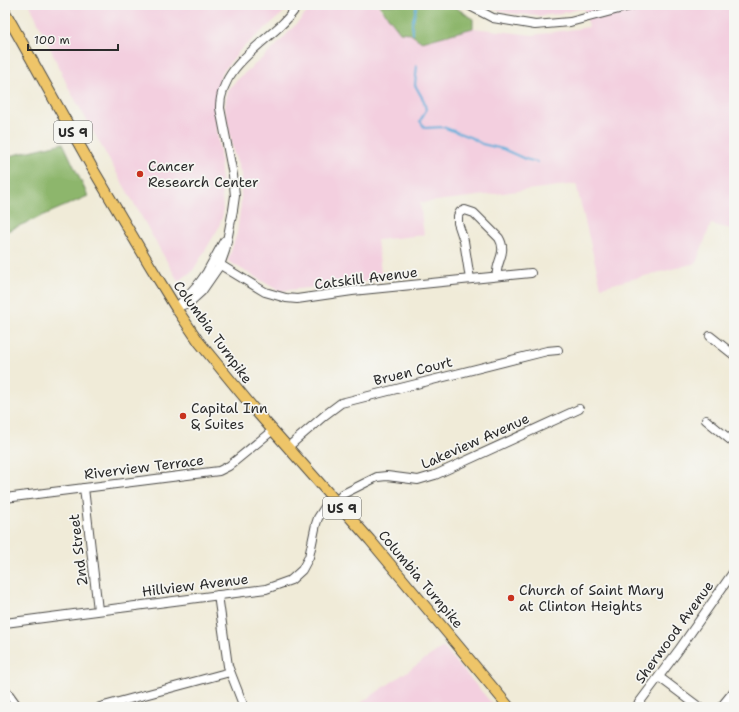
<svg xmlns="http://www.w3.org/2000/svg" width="739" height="712" font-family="'Shantell Sans',sans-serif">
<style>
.built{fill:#f3cfdf}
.forest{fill:#8db66c;stroke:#5c704c}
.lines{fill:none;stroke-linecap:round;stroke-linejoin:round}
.stream{stroke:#60aeda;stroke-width:2}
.minor-casing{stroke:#494845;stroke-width:10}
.major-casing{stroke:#494845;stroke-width:12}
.minor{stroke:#fff;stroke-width:8}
.major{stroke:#eec569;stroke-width:10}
.poi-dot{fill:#c8321e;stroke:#f6f6f2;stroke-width:1.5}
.labels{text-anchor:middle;stroke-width:3.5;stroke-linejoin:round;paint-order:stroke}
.shield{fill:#f6f6f2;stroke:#686867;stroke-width:1}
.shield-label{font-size:13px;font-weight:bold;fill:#2b2b2b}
.poi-label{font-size:14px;fill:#2b2b2b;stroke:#f6f6f2;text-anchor:start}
.street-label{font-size:14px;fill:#2b2b2b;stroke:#f6f6f2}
</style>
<rect width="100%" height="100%" fill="#f6f6f2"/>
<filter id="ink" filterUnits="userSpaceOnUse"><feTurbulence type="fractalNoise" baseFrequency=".025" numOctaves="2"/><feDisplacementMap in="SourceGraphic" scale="8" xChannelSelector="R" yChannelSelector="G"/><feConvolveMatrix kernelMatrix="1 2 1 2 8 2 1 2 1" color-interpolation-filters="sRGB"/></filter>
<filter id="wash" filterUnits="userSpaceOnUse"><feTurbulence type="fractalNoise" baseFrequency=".012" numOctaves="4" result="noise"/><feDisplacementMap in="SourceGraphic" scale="16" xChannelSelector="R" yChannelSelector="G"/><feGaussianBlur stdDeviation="0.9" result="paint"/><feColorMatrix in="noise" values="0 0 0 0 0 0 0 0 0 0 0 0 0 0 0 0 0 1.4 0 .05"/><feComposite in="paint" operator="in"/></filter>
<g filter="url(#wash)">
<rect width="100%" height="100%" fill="#f0ebd8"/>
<!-- built -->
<g class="built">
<polygon points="30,5 289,5 282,14 240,50 221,74 214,109 220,152 223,214 218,229 192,272 178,281 69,89"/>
<polygon points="314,5 379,5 380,9 409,33 422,42 473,28 533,35 589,27 584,8 558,14 539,16 507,13 485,5 583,5 584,7 587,5 734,5 734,230 711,224 696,263 601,287 576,184 420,203 424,235 377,240 382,280 279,291 228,261 237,233 241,204 241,174 233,151 225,108 227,90 240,77 274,48"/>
<polygon points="443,647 495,707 355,707"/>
</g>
<!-- forest -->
<g class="forest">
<polygon points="379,5 452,5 473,19 473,28 422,42 409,33 400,32"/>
<polygon points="63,143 88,196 5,232 5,157"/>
</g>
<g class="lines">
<!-- stream -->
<g class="stream">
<polyline points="413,34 412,24 417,5"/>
<polyline points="417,66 415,85 424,101 426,110 420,121 425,128 443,127 472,138 482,144 503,149 525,159 537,162"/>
</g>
</g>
</g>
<g filter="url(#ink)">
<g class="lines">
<!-- minor casing -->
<g class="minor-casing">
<g id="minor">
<polyline points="468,5 493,18 535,25 570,22 634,5"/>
<polyline points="214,261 265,292 286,298 297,299 352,291 531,273"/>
<polyline points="733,269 734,270"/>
<path d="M470,279L464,241L458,223V216L460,212L465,210L474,213L499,238C508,253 495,262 497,276"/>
<polyline points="179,305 200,282 207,272 224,241"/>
<path d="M176,308L190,302L202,291L220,265L225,251L233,210L235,196L233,175L220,108C220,71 255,49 280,26C287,20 293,12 298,5"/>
<polyline points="710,336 734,355"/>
<polyline points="706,420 734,443"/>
<polyline points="288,447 325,415 341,403 547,351 558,350"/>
<polyline points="84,488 98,610"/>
<polyline points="5,498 219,471 229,466 273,430"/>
<polyline points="218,595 228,666 244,707"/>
<polyline points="5,623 266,589 291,580 302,570 309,557 316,524 318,518 325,507 329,503 337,501 343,494 377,477 387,476 418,480 435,475 579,409"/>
<polyline points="659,677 699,707"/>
<polyline points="5,689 18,707"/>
<polyline points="100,707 230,672"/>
<polyline points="636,707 678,651 734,571"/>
<polyline points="721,707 734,691"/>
</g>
</g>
<!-- major casing -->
<g class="major-casing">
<polyline id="major" points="5,12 94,171 149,264 176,308 199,342 254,409 370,540 509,707"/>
</g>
<!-- minor -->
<use href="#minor" class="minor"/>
<!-- major -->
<use href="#major" class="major"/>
</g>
</g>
<!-- markers -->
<g class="poi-dot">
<circle cx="140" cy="174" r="4"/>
<circle cx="183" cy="416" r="4"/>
<circle cx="511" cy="598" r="4"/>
</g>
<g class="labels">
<!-- shield labels -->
<g class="shield">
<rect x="54" y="121" width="38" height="22" rx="3"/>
<rect x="323" y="497" width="38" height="22" rx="3"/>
</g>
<g class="shield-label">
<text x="73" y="137">US 9</text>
<text x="342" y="513">US 9</text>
</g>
<!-- poi labels -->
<g class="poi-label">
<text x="148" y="171">Cancer<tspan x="148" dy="16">Research Center</tspan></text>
<text x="191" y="413">Capital Inn<tspan x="191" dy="16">&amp; Suites</tspan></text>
<text x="519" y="595">Church of Saint Mary<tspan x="519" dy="16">at Clinton Heights</tspan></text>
</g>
<!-- street labels -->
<g class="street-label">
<text transform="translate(366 278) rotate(-7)" y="5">Catskill Avenue</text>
<text transform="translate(213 332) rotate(54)" y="5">Columbia Turnpike</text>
<text transform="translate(413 371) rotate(-14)" y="5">Bruen Court</text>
<text transform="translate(475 441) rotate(-24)" y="5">Lakeview Avenue</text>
<text transform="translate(144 467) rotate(-7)" y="5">Riverview Terrace</text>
<text transform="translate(78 550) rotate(-97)" y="5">2nd Street</text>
<text transform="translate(421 579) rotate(50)" y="5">Columbia Turnpike</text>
<text transform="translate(195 585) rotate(-7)" y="5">Hillview Avenue</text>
<text transform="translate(674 632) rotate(-54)" y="5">Sherwood Avenue</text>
</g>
</g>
<!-- margin -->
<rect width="739" height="712" fill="none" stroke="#f6f6f2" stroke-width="20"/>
<!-- scale -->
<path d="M28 44v6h90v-6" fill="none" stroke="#2b2b2b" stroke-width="2"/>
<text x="34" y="44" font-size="12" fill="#2b2b2b" stroke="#f6f6f2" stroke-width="3" paint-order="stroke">100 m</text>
</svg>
